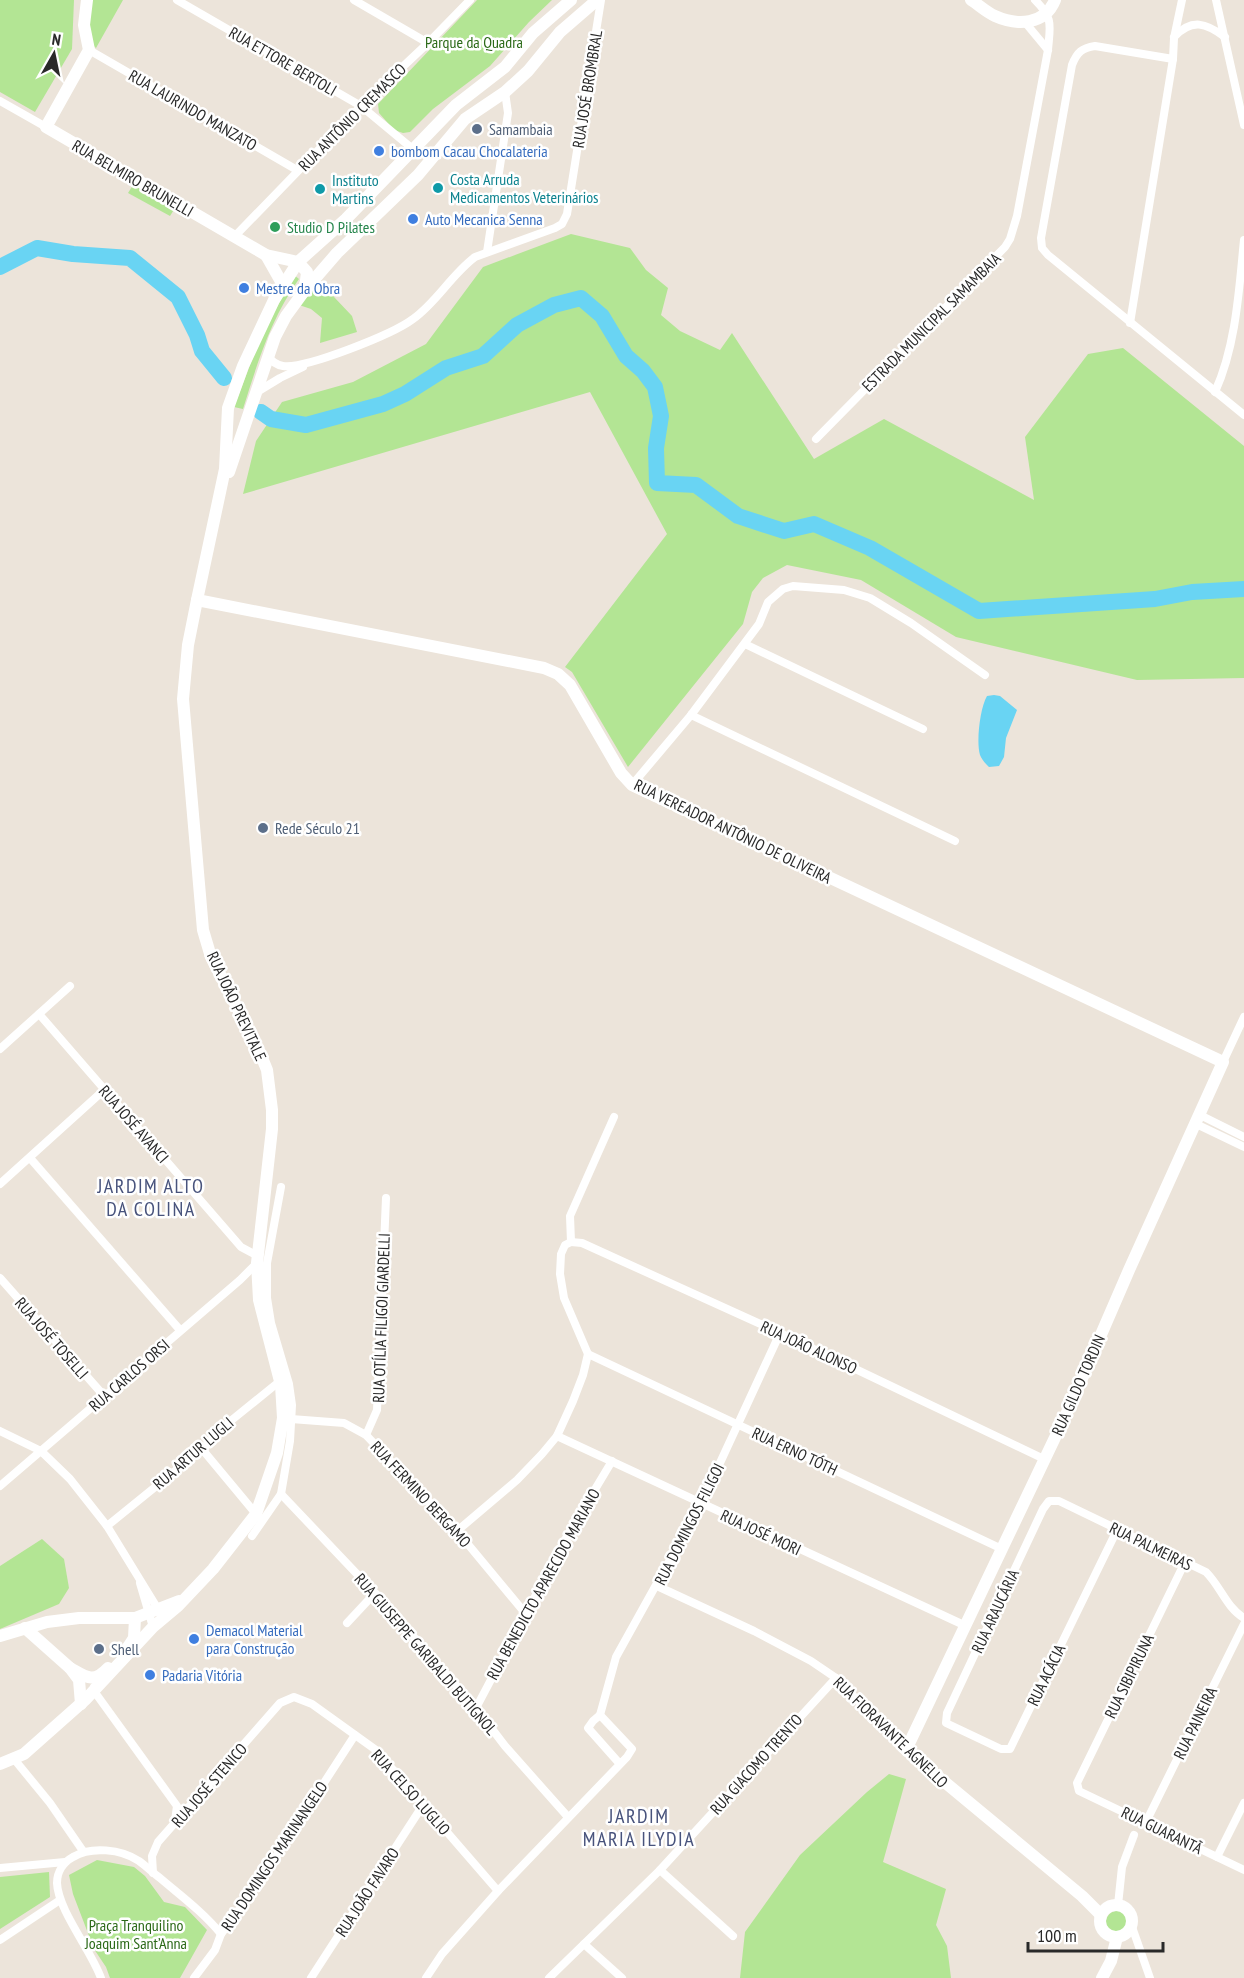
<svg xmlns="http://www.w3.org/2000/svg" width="1244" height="1978" font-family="'PT Sans Narrow',sans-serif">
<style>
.green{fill:#b3e594}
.water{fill:#69d4f3}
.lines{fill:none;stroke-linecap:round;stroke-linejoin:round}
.river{stroke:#69d4f3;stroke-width:16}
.street{stroke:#fff;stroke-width:8}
.secondary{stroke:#fff;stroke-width:12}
.service-dot{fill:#5c6f8a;stroke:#fff;stroke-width:2}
.shop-dot{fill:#3f7fe0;stroke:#fff;stroke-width:2}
.culture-dot{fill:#0f9aa8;stroke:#fff;stroke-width:2}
.leisure-dot{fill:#2e9e5b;stroke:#fff;stroke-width:2}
.labels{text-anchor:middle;stroke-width:5;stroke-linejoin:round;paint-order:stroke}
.park-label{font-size:16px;fill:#2b6917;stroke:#fff}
.street-label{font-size:16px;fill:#292929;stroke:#fff}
.service-label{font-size:16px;fill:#4e5e75;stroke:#fff;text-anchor:start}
.shop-label{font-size:16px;fill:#366cbe;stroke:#fff;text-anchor:start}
.culture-label{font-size:16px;fill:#0d838f;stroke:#fff;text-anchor:start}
.leisure-label{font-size:16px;fill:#27864d;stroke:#fff;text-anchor:start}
.quarter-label{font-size:20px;letter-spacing:1.5px;fill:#48537c;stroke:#fff}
</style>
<rect width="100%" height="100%" fill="#ece4da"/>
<!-- green -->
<g class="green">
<polygon points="0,0 74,0 72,49 35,112 0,92"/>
<path d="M92,0H123L96,48C82,36 90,16 92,0Z"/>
<polygon points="477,0 552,0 529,22 490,66 433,109 410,132 403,133 394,130 379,113 378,104"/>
<polygon points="133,185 175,208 170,216 128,193"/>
<polygon points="571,234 630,248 646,270 668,288 661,315 680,331 720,350 732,333 814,459 884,419 1034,500 1025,437 1088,354 1123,348 1244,446 1244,678 1137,680 956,637 861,580 787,565 763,578 752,592 743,624 628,767 572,672 565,667 667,534 590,392 243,494 256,441 282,402 353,382 426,344 483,267"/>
<path d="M294,275L299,279C271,318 257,364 243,409L234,407L260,339Z"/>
<polygon points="317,279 352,316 357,332 320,343 322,318 311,309 299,305"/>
<polygon points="42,1539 64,1559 69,1588 59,1604 0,1629 0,1566"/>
<polygon points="889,1774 906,1779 883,1862 946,1889 936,1925 947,1946 951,1978 740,1978 745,1932 800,1855 867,1792"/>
<polygon points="97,1860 134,1867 145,1876 164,1902 185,1907 207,1930 180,1978 110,1978 106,1967 94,1949 73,1894 69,1875"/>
<polygon points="49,1872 50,1897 0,1929 0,1877"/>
<circle cx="1117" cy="1922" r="11"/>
</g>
<!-- water -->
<path class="water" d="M994,695L1000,696L1017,710L1006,738L1004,757L999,766L989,767C985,763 982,760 980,755C976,742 980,708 987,696Z"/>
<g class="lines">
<!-- river -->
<g class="river">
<polyline points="0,267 37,248 73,254 130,258 178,297 197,335 202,351 224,378"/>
<polyline points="261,412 271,419 306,425 383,404 405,394 446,368 483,356 517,325 554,305 581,298 602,316 626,356 643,371 655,387 661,416 656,448 657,483 696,485 738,516 784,531 814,524 870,548 979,611 1155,599 1192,592 1244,589"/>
</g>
<!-- street -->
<g class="street">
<polyline points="177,0 361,106 414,150"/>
<polyline points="354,0 428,43"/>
<polyline points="1216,0 1244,125"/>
<polyline points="1024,21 1048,50"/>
<path d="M1174,37C1192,18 1206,23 1225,37"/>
<polyline points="89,50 297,170"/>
<path d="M1173,59L1095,46C1082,48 1077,52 1072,65L1041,238L1042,248L1048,255L1244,415"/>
<polyline points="0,101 46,127"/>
<polyline points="235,236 361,106 428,43 470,0"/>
<polyline points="487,252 508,113 505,92"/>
<polyline points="1130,323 1173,59 1174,38 1182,0"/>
<path d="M268,356C272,362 276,365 283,366C306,369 393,334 413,319C437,302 451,275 475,257L555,228L562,224L567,214L601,0"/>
<polyline points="257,392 280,378 303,367"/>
<path d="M1215,392C1236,346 1239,290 1244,240"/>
<path d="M816,439L1005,247L1010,239L1017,216L1048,50C1050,25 1054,19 1035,0"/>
<polyline points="745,644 923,729"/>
<polyline points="691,715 955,841"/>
<polyline points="632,785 691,715 759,624 768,602 783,589 793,586 844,590 870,598 911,623 985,675"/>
<polyline points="39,1014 241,1247 258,1256"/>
<polyline points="0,1049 70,986"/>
<polyline points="1223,1062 1244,1017"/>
<polyline points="1198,1114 1244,1137"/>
<polyline points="1194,1123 1244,1147"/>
<polyline points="30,1158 180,1330"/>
<polyline points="0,1184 104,1090"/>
<polyline points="571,1242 582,1243 780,1333 1044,1459"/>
<polyline points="571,1242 570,1216 614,1117"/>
<polyline points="0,1278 105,1397"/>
<polyline points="588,1354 1002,1549"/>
<polyline points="291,1419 344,1423 366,1435 457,1531 525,1613"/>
<polyline points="0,1431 41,1451 70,1479 107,1526 161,1614"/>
<polyline points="366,1435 377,1410 386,1198"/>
<polyline points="557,1436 966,1626"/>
<polyline points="202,1449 256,1514"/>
<polyline points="0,1486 240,1280 257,1263"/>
<polyline points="281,1494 375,1593 476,1708 505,1746 568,1817"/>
<polyline points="107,1526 202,1449 233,1419 280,1381"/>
<path d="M1117,1530L1010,1749H1001L946,1723L947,1713L1043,1509L1049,1501H1059L1206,1572C1221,1587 1226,1607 1244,1618"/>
<polyline points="457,1531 517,1480 542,1454 557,1436 573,1401 583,1375 588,1354 564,1298 560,1274 561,1254 565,1245 571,1242"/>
<polyline points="252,1536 281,1494 290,1441 292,1405 289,1384 271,1323 267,1298 267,1263 281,1187"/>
<polyline points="1185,1562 1077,1783 1079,1791 1244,1870"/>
<polyline points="140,1583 153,1627"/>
<polyline points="657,1586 754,1631 811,1661 836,1678 906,1750"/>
<polyline points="347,1623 375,1593"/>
<polyline points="94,1687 94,1691 177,1806 175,1821"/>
<polyline points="476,1708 567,1536 612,1461"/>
<polyline points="600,1715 616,1657 701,1504 780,1333"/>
<polyline points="14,1759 50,1803 83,1851"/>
<polyline points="1146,1822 1244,1624"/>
<polyline points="1217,1857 1244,1803"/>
<polyline points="0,1868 65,1862"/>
<polyline points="660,1870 733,1936"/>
<polyline points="153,1873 152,1856 158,1842 280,1703 294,1697 312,1704 376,1750 498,1891"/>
<polyline points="1118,1905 1122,1867 1134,1835"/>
<polyline points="1131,1924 1150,1978"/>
<polyline points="0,1940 60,1900"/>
<polyline points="584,1944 622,1978"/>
<path d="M101,1978C91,1950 58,1910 57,1883C57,1871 64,1862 73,1857C91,1846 121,1849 139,1861C146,1866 153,1873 160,1878C181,1896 203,1912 221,1934"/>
<polyline points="194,1978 215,1950 221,1934 261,1880 355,1735"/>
<polyline points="311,1978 423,1805"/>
<polyline points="426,1978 442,1954 498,1891 627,1757 632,1749 600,1715 593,1721 588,1728 619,1763"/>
<polyline points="549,1978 660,1870 836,1678"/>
</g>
<!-- secondary -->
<g class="secondary">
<polyline points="87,0 84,25 89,50 46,127 266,255 298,262 307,272 305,289"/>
<path d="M971,0C979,5 986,12 995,16C1017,26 1045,25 1055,0"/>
<polyline points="266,255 283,285"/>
<polyline points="229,472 275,337 286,316 305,290 337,253 418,175 465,119 505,92 528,71 560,32 597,0"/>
<polyline points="197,600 544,668 558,674 570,685 621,773 632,785 1223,1062 1129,1270 1071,1404 906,1750 1082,1896 1101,1915"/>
<polyline points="25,1628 70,1668 79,1680 81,1704"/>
<polyline points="0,1636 47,1622 79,1618 135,1618 179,1601"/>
<polyline points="128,1647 134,1638 135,1618"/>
<path d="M70,1668C86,1677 93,1684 108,1668"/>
<polyline points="0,1764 24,1754 86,1699 153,1627 178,1606 213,1569 256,1514 277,1453 283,1418 281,1385 259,1300 257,1263 272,1129 272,1110 267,1070 258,1048 211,957 203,930 183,699 188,645 197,600 225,469 228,408 243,366 274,300 298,262 346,219 456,105 505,67 533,33 571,0"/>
<circle cx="1116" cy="1921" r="16"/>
<polyline points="1102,1978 1111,1961 1117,1937"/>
</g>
</g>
<!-- markers -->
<g class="service-dot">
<circle cx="477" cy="129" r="6"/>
<circle cx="263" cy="828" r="6"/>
<circle cx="99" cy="1649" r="6"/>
</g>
<g class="shop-dot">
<circle cx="379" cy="151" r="6"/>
<circle cx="413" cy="219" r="6"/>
<circle cx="244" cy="288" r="6"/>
<circle cx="194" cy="1639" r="6"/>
<circle cx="150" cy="1675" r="6"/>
</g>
<g class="culture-dot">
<circle cx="438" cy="188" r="6"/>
<circle cx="320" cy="189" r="6"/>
</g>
<circle class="leisure-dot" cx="275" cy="227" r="6"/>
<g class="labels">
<!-- park labels -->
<g class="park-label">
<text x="474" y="48">Parque da Quadra</text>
<text x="136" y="1931">Praça Tranquilino<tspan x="136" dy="18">Joaquim Sant’Anna</tspan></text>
</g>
<!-- street labels -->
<g class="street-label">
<text transform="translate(283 61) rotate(30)" y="6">RUA ETTORE BERTOLI</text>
<text transform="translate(587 89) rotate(-81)" y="6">RUA JOSÉ BROMBRAL</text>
<text transform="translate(193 110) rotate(30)" y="6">RUA LAURINDO MANZATO</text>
<text transform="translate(352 117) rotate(-45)" y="6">RUA ANTÔNIO CREMASCO</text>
<text transform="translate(133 178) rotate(30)" y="6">RUA BELMIRO BRUNELLI</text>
<text transform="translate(931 322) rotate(-45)" y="6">ESTRADA MUNICIPAL SAMAMBAIA</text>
<text transform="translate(733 831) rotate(26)" y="6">RUA VEREADOR ANTÔNIO DE OLIVEIRA</text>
<text transform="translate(237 1006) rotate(65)" y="6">RUA JOÃO PREVITALE</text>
<text transform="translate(134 1124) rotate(49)" y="6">RUA JOSÉ AVANCI</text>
<text transform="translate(381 1318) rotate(-88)" y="6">RUA OTÍLIA FILIGOI GIARDELLI</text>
<text transform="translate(52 1338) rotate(49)" y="6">RUA JOSÉ TOSELLI</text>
<text transform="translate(809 1347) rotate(25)" y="6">RUA JOÃO ALONSO</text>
<text transform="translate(129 1375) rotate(-41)" y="6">RUA CARLOS ORSI</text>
<text transform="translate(1078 1385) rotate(-66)" y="6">RUA GILDO TORDIN</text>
<text transform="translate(795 1451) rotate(25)" y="6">RUA ERNO TÓTH</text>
<text transform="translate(193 1453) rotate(-41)" y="6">RUA ARTUR LUGLI</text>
<text transform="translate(421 1494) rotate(47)" y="6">RUA FERMINO BERGAMO</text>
<text transform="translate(689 1524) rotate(-63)" y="6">RUA DOMINGOS FILIGOI</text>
<text transform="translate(761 1532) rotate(25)" y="6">RUA JOSÉ MORI</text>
<text transform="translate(1151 1546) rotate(26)" y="6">RUA PALMEIRAS</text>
<text transform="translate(543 1584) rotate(-61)" y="6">RUA BENEDICTO APARECIDO MARIANO</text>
<text transform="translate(995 1611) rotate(-65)" y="6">RUA ARAUCÁRIA</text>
<text transform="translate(426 1654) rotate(49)" y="6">RUA GIUSEPPE GARIBALDI BUTIGNOL</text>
<text transform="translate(1046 1675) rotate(-64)" y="6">RUA ACÁCIA</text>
<text transform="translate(1129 1676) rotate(-64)" y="6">RUA SIBIPIRUNA</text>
<text transform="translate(1195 1723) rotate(-64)" y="6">RUA PAINEIRA</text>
<text transform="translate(891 1732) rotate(44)" y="6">RUA FIORAVANTE AGNELLO</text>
<text transform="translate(756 1764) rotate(-48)" y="6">RUA GIACOMO TRENTO</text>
<text transform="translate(209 1785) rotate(-49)" y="6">RUA JOSÉ STENICO</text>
<text transform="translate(411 1792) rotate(48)" y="6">RUA CELSO LUGLIO</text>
<text transform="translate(1162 1830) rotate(26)" y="6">RUA GUARANTÃ</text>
<text transform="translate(274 1856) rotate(-56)" y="6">RUA DOMINGOS MARINANGELO</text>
<text transform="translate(367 1892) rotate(-57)" y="6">RUA JOÃO FAVARO</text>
</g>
<!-- service labels -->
<g class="service-label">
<text x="489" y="135">Samambaia</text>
<text x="275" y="834">Rede Século 21</text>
<text x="111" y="1655">Shell</text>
</g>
<!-- shop labels -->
<g class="shop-label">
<text x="391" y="157">bombom Cacau Chocalateria</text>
<text x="425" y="225">Auto Mecanica Senna</text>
<text x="256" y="294">Mestre da Obra</text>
<text x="206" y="1636">Demacol Material<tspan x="206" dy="18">para Construção</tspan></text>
<text x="162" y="1681">Padaria Vitória</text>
</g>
<!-- culture labels -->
<g class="culture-label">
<text x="450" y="185">Costa Arruda<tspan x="450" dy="18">Medicamentos Veterinários</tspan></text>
<text x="332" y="186">Instituto<tspan x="332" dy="18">Martins</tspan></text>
</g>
<!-- leisure labels -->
<g class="leisure-label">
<text x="287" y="233">Studio D Pilates</text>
</g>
<!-- quarter labels -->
<g class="quarter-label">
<text x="151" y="1193">JARDIM ALTO<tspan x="151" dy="23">DA COLINA</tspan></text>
<text x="639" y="1823">JARDIM<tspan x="639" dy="23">MARIA ILYDIA</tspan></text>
</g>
</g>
<!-- north arrow -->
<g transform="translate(54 54) rotate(9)" stroke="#ffffff" stroke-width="4.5" paint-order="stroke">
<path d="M0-4.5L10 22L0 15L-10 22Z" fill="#292929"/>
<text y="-9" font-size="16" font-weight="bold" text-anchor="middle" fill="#292929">N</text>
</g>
<!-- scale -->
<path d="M1028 1942v9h135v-9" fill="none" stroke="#292929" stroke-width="3"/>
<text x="1037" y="1942" font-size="18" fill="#292929" stroke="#ffffff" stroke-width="4.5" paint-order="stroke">100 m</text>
</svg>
